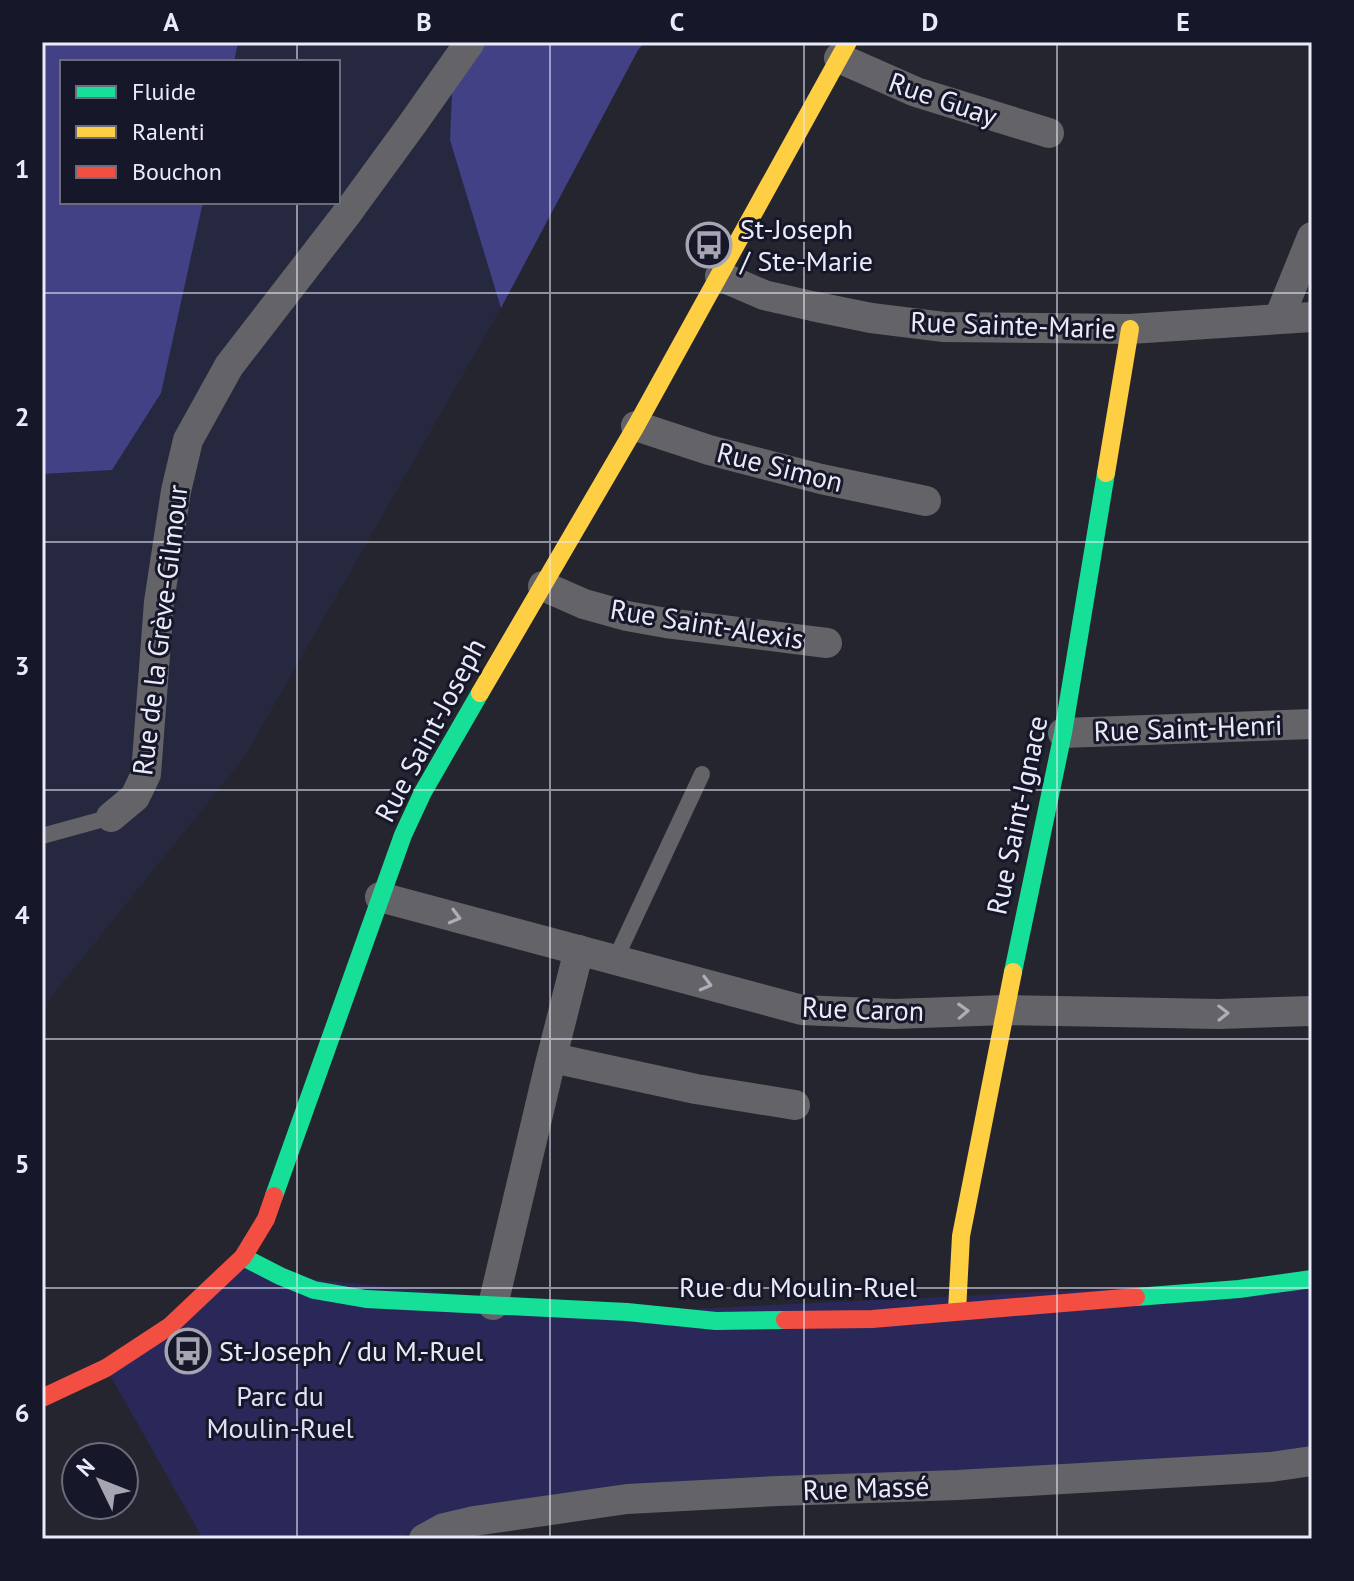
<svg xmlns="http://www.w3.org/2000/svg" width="1354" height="1581" font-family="'PT Sans',sans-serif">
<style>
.built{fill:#26283f;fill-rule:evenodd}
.green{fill:#2a2859}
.forest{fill:#424186}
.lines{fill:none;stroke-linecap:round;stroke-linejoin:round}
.lane{stroke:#646468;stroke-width:16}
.street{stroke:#646468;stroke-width:30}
.fast{stroke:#16e098;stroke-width:18}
.slow{stroke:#ffcf43;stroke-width:18}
.jam{stroke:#f24e42;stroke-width:18}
.oneway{stroke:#aeaeb8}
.grid{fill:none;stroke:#eaebf9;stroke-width:2;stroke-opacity:0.55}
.labels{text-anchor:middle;stroke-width:6;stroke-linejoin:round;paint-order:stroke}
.street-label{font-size:28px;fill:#eaebf9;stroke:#161729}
.poi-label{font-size:28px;fill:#eaebf9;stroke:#161729;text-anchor:start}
.park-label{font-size:28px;fill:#dee1f8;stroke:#161729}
.neatline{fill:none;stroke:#eaebf9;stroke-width:3}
.grid-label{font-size:26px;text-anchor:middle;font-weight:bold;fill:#eaebf9}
</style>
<rect width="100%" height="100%" fill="#25252f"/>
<!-- built -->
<path class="built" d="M42,42H645L638,50L501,308L244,758L42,1008ZM62,62H338V202H62Z"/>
<!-- green -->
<polygon class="green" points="243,1257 280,1276 627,1312 1312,1279 1312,1461 958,1485 444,1528 380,1539 203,1539 106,1368"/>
<!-- forest -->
<g class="forest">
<polygon points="42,42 238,42 234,62 62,62 62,202 203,202 161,393 112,470 42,474"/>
<polygon points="457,42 645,42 638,50 501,308 450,140 454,46"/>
</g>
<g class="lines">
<!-- lane -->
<g class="lane">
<polyline points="42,836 111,817"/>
<polyline points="615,960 702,774"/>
</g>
<!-- street -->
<g class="street">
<polyline points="839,58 916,92 1049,133"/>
<polyline points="720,276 764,295 812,306 871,318 944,327 1130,329 1312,317"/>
<polyline points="1279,318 1312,237"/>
<polyline points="636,426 709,450 821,479 926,501"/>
<polyline points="543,586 584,604 627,616 666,623 827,643"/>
<polyline points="1063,733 1312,724"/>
<polyline points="111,817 135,797 146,774 159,602 176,491 188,440 229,366 348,212 413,123 470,42"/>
<polyline points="380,897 802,1010 894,1014 1005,1010 1219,1014 1312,1011"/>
<polyline points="553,1058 696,1089 795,1105"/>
<polyline points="493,1305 549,1068 579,950"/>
<polyline points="424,1539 444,1528 474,1521 627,1499 778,1491 958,1485 1271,1467 1312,1461"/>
</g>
<!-- fast -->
<g class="fast">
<polyline points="1013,972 1063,733 1106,473"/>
<polyline points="274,1196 403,835 423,792 480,693"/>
<polyline points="243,1257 280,1276 314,1290 366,1299 627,1312 716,1321 785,1320"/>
<polyline points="1136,1297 1239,1289 1312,1279"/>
</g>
<!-- slow -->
<g class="slow">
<polyline points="1106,473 1130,329"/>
<polyline points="480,693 636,426 848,42"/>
<polyline points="957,1311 961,1236 1013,972"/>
</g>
<!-- jam -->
<g class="jam">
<polyline points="785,1320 872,1319 1136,1297"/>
<polyline points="42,1398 106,1368 170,1326 243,1257 266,1219 274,1196"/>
</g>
</g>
<!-- one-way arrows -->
<defs><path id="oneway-chevron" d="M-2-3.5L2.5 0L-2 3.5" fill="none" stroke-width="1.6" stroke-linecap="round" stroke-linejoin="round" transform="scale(2)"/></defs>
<g class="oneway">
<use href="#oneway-chevron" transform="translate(455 917) rotate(15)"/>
<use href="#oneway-chevron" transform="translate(706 984) rotate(15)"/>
<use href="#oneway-chevron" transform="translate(963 1011) rotate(-2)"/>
<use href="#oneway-chevron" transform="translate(1223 1013) rotate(-1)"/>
</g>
<!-- grid -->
<path class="grid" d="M297,42V62M550,42V1539M804,42V1539M1057,42V1539M297,202V1539M42,293H1312M42,542H1312M42,790H1312M42,1039H1312M42,1288H1312"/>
<!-- icons -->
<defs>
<g id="bus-ring" transform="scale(2.3)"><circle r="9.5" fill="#161729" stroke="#a5a6b2" stroke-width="1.5"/><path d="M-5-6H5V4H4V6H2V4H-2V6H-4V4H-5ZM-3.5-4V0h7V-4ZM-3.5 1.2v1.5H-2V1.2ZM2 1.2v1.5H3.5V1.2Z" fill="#a5a6b2"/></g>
</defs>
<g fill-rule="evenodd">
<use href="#bus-ring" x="709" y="245"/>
<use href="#bus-ring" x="188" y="1351"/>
</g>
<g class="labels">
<!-- street labels -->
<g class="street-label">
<text transform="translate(943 99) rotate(19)" y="10">Rue Guay</text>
<text transform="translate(1013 325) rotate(2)" y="10">Rue Sainte-Marie</text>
<text transform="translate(780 467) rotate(14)" y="10">Rue Simon</text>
<text transform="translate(707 624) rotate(9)" y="10">Rue Saint-Alexis</text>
<text transform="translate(160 630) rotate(-83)" y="10">Rue de la Grève-Gilmour</text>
<text transform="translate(1188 728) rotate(-2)" y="10">Rue Saint-Henri</text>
<text transform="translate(430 730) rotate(-62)" y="10">Rue Saint-Joseph</text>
<text transform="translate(1017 815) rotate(-78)" y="10">Rue Saint-Ignace</text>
<text transform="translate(863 1009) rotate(2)" y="10">Rue Caron</text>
<text x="798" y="1297">Rue du Moulin-Ruel</text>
<text transform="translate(866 1488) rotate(-2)" y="10">Rue Massé</text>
</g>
<!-- poi labels -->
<g class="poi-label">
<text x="740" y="239">St-Joseph<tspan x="740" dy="32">/ Ste-Marie</tspan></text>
<text x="219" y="1361">St-Joseph / du M.-Ruel</text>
</g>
<!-- park labels -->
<g class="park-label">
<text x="280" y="1406">Parc du<tspan x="280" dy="32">Moulin-Ruel</tspan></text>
</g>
</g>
<!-- border -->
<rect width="1354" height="1581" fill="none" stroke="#161729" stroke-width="88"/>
<!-- legend -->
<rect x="60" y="60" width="280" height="144" fill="#161729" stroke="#6b6c7c" stroke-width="2"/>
<rect x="76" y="86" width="40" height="12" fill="#16e098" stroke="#6b6c7c" stroke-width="2"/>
<text x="132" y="100" font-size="24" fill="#eaebf9">Fluide</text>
<rect x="76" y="126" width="40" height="12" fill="#ffcf43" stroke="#6b6c7c" stroke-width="2"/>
<text x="132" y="140" font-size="24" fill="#eaebf9">Ralenti</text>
<rect x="76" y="166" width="40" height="12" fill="#f24e42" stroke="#6b6c7c" stroke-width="2"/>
<text x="132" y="180" font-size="24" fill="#eaebf9">Bouchon</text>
<!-- north arrow -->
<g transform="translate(100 1481) rotate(313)"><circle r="38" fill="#161729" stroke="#6b6c7c" stroke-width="2"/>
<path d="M0-6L14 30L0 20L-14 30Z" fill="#a5a6b2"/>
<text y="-12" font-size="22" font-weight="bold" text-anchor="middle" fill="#eaebf9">N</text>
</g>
<rect x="44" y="44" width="1266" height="1493" class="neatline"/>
<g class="grid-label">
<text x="171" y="31">A</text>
<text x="424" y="31">B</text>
<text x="677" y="31">C</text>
<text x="930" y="31">D</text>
<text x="1183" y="31">E</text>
<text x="22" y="178">1</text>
<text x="22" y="426">2</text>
<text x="22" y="675">3</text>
<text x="22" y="924">4</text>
<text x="22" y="1173">5</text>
<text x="22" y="1422">6</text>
</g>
</svg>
